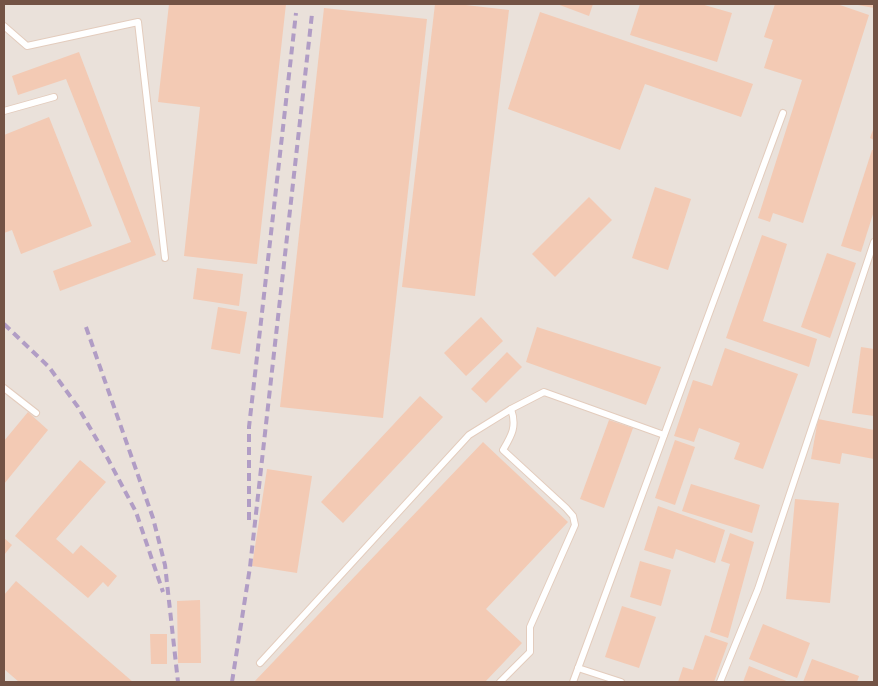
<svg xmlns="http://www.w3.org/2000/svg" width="878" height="686" font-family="'Work Sans',sans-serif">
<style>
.industrial{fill:#eae1da}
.building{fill:#f3cab4}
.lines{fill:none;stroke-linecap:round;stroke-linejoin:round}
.lane-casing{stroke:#e3ccbd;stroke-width:8}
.lane{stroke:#fff;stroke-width:6}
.rail{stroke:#b19dc5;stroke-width:4;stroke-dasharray:8 5;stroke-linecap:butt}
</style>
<rect width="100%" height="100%" fill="#fdefde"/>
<!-- industrial -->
<rect class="industrial" x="4" y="4" width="870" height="678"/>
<!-- building -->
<g class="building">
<polygon points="169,4 286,4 257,264 184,256 200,107 158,102"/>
<polygon points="435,4 457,4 509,10 475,296 402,287"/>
<polygon points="557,4 593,4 589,16"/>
<polygon points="640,4 701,4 732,13 717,62 630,35"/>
<polygon points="775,4 840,4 840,5 869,15 803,223 773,213 770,222 758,218 802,80 764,68 773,40 764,37"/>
<polygon points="858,4 874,4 874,8 858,5"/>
<polygon points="324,8 427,19 383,418 280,407"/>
<polygon points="540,12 753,84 741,117 645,84 620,150 508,109"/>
<polygon points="79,52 156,255 60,291 53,271 131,242 66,79 18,95 12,76"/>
<polygon points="49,117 92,226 21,254 12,230 4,233 4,135"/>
<polygon points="874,127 874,140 870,138"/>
<polygon points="872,150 874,150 874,211 861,252 841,246"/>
<polygon points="655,187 691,199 668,270 632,258"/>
<polygon points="589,197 612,220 555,277 532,254"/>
<polygon points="762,235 787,244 763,321 817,339 809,367 726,338"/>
<polygon points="827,253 856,263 830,338 801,327"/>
<polygon points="197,268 243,274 239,306 193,299"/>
<polygon points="218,307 247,312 240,354 211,349"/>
<polygon points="481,317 503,341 466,376 444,353"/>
<polygon points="537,327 661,367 646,405 526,362"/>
<polygon points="861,347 874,349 874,416 852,413"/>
<polygon points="725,348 798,374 763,469 734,459 740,443 699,428 694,442 674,436 693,380 712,386"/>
<polygon points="507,352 522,367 486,403 471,389"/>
<polygon points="420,396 443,417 343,523 321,502"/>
<polygon points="28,412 48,430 4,484 4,441"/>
<polygon points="818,419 874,430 874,459 842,453 840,464 811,459"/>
<polygon points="609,420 633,428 604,508 580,499"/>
<polygon points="675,440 695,447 675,505 655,498"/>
<polygon points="483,442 568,522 486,609 522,643 485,682 254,682"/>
<polygon points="80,460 106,482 56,539 73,554 81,545 117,576 108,587 103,582 88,598 15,536"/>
<polygon points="267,469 312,476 297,573 252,566"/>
<polygon points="691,484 760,505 752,533 682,511"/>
<polygon points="795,499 839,503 830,603 786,599"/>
<polygon points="658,506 725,530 715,563 676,549 673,559 644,550"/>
<polygon points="730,533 754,542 728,638 710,632 730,564 721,561"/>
<polygon points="4,538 12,545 4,555"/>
<polygon points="640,561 671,570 661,606 630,597"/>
<polygon points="16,581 133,682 19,682 4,669 4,595"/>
<polygon points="200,600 201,663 178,663 177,601"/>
<polygon points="622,606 656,617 639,668 605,657"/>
<polygon points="763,624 810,643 797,678 749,659"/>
<polygon points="150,634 167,634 167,664 151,664"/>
<polygon points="705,635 728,643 714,682 678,682 683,667 693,670"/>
<polygon points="812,659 859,676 857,682 803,682"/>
<polygon points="749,666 789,682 743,682"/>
</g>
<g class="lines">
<!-- lane casing -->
<g class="lane-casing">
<g id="lane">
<polyline points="4,26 27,46 138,22 165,258"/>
<polyline points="4,111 54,97"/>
<polyline points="4,388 36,413"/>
<polyline points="260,663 469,435 511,409 544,392 664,435"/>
<polyline points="578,668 621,682"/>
<path d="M500,682L530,652V627L575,525L573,516L566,508L503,450C512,435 517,426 511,409"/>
<polyline points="573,682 783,113"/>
<polyline points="720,682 758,589 874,242"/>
</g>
</g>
<!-- lane -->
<use href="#lane" class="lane"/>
<!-- rail -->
<g class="rail">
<polyline points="4,324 49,367 78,407 108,459 136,512 163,592"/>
<polyline points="86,327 153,518 165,565 178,682"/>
<polyline points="249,520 249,427 296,13"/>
<polyline points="232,682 250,567 312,14"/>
</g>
</g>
<!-- border -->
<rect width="878" height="686" fill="none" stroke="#735345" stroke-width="10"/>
</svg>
